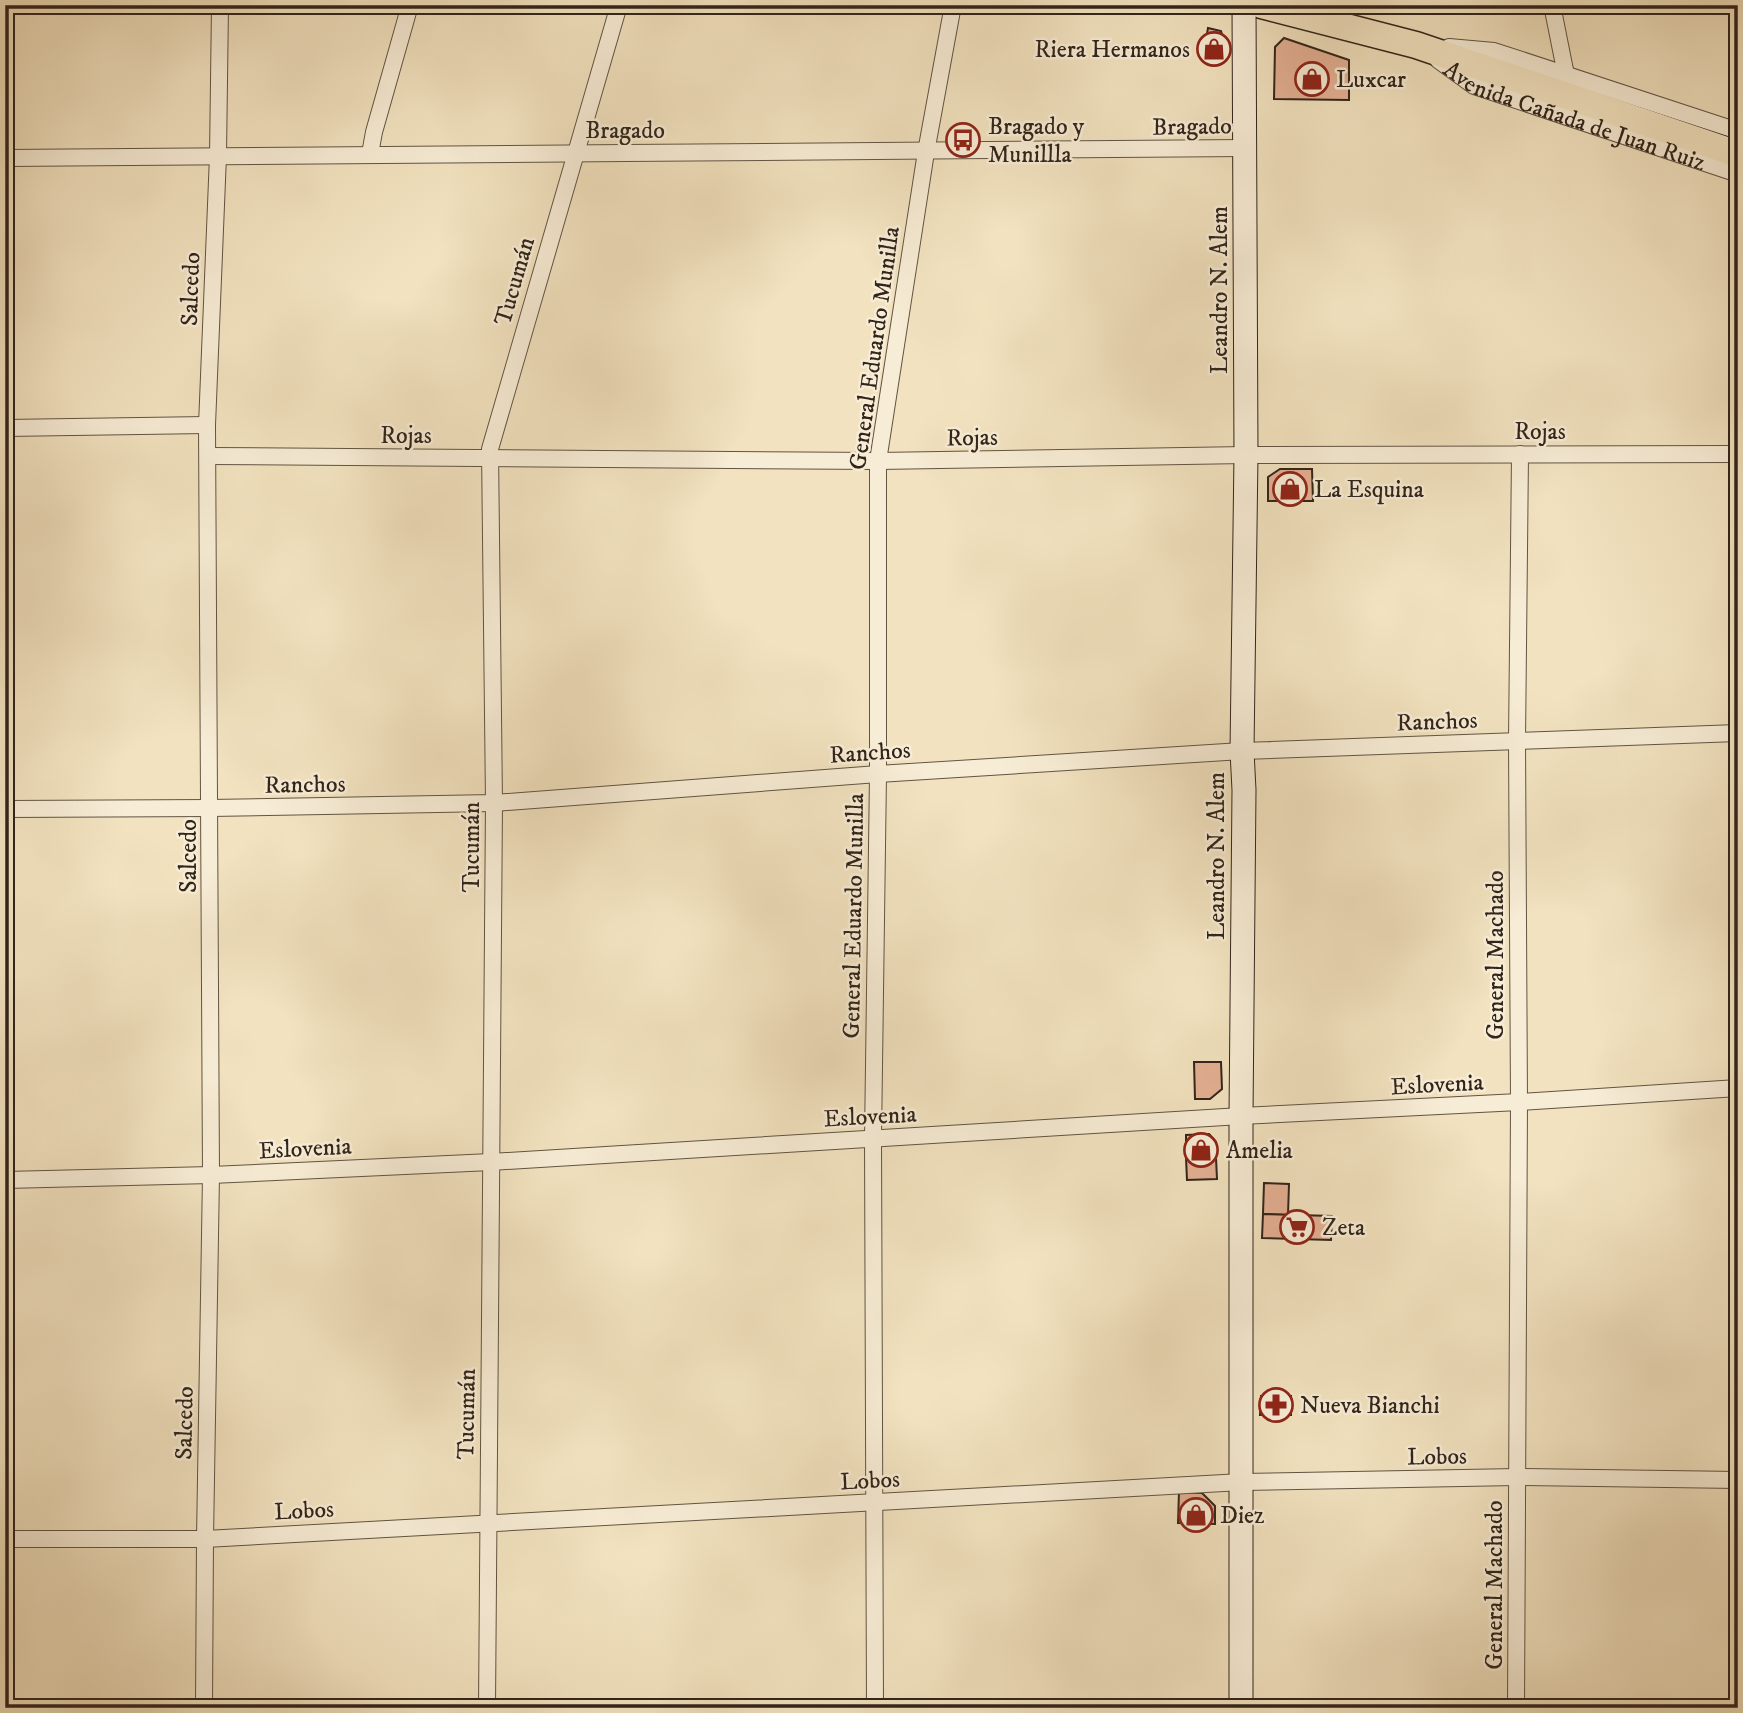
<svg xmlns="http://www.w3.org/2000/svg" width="1743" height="1713" font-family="'IM FELL DW Pica',serif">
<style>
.building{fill:#e4b094;stroke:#31241a;stroke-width:2}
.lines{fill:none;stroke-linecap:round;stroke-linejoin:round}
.street-casing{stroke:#615443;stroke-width:18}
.secondary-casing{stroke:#31241a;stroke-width:25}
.primary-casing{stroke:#31241a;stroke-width:29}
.street{stroke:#f7ecd5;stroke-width:16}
.secondary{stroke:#f7ecd5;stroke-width:23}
.primary{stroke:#f2e2bf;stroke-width:26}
.labels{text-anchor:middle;stroke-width:5;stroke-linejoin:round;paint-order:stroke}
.poi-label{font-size:24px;fill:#31241a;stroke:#f7ecd5;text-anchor:start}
.street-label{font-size:24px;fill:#31241a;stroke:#f7ecd5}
</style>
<rect width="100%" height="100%" fill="#f2e2bf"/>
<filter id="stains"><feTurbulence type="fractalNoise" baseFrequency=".00286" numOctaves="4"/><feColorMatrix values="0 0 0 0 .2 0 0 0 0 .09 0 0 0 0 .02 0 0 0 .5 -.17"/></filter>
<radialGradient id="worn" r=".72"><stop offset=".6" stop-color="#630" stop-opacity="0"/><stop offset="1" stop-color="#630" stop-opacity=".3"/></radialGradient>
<!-- building -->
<g class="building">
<polygon points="1208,28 1221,31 1224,41 1224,61 1203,57"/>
<polygon points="1284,38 1349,60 1349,100 1274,99 1275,47"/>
<polygon points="1280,469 1312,469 1313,501 1268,501 1268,477"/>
<polygon points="1194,1062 1221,1062 1222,1089 1210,1099 1195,1099"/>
<polygon points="1209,1134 1216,1142 1216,1158 1186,1158 1186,1135"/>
<polygon points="1186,1158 1216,1158 1217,1179 1187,1180"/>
<polygon points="1264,1183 1289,1184 1288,1215 1263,1214"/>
<polygon points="1263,1214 1332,1216 1331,1240 1262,1238"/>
<polygon points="1261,1396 1291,1396 1291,1415 1260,1415"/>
<polygon points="1179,1492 1202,1493 1215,1506 1215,1524 1178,1523"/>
</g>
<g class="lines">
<!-- street casing -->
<g class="street-casing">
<g id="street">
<polyline points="1552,5 1566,75"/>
<polyline points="1449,47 1494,51 1738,131"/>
<path id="s1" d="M1438,60L1474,86L1738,174"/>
<polyline points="370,154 374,132 410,5"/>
<path d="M5,158C418,152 832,154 1245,148"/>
<polyline points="5,428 207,425"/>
<polyline points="208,456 878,461 1246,455 1738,454"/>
<polyline points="5,809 210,808 494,803 878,774 1242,751 1738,733"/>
<polyline points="5,1180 211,1175 491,1162 1241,1116 1519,1102 1738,1088"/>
<polyline points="5,1539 205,1539 1242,1482 1517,1477 1738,1480"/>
<polyline points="204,1708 205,1539 211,1175 207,425 218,156 220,5"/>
<polyline points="487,1708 494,803 490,449 619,5"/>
<polyline points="875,1708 873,1138 878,774 878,461 926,152 953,5"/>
<polyline points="1516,1708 1519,1102 1517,741 1520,454"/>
</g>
</g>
<!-- secondary casing -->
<g class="secondary-casing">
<polyline id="secondary" points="1241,1708 1241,1116 1244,790 1242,751 1246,455 1244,5"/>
</g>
<!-- primary casing -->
<g class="primary-casing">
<polyline id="primary" points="1261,5 1416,45 1738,154"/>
</g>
<!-- street -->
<use href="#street" class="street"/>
<!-- secondary -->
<use href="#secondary" class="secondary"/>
<!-- primary -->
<use href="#primary" class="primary"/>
</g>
<!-- icons -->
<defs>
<g id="shop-ring" transform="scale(1.75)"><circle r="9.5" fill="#f7ecd5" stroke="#8f2418" stroke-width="1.5"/><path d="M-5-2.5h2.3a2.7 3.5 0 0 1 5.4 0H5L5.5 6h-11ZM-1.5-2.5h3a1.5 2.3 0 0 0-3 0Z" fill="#8f2418"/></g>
<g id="bus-ring" transform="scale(1.75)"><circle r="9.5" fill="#f7ecd5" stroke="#8f2418" stroke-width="1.5"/><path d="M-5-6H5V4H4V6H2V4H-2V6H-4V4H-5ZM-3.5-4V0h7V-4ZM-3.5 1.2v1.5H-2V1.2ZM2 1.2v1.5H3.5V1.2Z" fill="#8f2418"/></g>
<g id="supermarket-ring" transform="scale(1.75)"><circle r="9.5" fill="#f7ecd5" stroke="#8f2418" stroke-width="1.5"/><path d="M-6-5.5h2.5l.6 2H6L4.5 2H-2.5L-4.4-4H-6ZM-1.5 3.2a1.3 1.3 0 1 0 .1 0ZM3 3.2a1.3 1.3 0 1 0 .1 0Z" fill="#8f2418"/></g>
<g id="pharmacy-ring" transform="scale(1.75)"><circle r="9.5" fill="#f7ecd5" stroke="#8f2418" stroke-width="1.5"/><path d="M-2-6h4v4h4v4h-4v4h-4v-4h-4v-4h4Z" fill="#8f2418"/></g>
</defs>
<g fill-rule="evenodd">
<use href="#shop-ring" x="1214" y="49"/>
<use href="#shop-ring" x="1312" y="79"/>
<use href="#bus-ring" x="963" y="140"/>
<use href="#shop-ring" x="1290" y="489"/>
<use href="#shop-ring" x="1201" y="1150"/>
<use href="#supermarket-ring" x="1297" y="1227"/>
<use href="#pharmacy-ring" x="1276" y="1405"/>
<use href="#shop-ring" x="1196" y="1515"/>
</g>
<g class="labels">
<!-- poi labels -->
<g class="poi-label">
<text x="1190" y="57" text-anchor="end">Riera Hermanos</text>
<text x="1336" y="87">Luxcar</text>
<text x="988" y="134">Bragado y<tspan x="988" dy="28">Munillla</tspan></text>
<text x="1314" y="497">La Esquina</text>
<text x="1226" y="1158">Amelia</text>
<text x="1322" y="1235">Zeta</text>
<text x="1300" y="1413">Nueva Bianchi</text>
<text x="1220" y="1523">Diez</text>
</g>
<!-- street labels -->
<g class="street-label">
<text dy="8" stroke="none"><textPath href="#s1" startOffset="149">Avenida Cañada de Juan Ruiz</textPath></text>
<text transform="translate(1192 126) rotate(-1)" y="8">Bragado</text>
<text x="625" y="138">Bragado</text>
<text transform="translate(514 281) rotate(-74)" y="8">Tucumán</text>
<text transform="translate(190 289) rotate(-88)" y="8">Salcedo</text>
<text transform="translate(1219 290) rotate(-90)" y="8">Leandro N. Alem</text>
<text transform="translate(874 348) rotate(-82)" y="8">General Eduardo Munilla</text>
<text x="1540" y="439">Rojas</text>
<text x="406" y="443">Rojas</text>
<text transform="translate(972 437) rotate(-1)" y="8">Rojas</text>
<text transform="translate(1437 721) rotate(-2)" y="8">Ranchos</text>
<text transform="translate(870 752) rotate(-4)" y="8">Ranchos</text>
<text transform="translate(305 784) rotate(-1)" y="8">Ranchos</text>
<text transform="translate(471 847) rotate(-90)" y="8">Tucumán</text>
<text transform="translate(188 856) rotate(-90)" y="8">Salcedo</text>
<text transform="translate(1216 856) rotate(-90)" y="8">Leandro N. Alem</text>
<text transform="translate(853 916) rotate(-89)" y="8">General Eduardo Munilla</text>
<text transform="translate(1495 955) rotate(-90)" y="8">General Machado</text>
<text transform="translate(1437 1084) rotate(-3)" y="8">Eslovenia</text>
<text transform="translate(870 1116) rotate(-3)" y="8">Eslovenia</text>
<text transform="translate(305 1148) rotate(-3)" y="8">Eslovenia</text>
<text transform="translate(466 1414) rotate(-89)" y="8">Tucumán</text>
<text transform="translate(184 1423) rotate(-89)" y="8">Salcedo</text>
<text transform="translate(1437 1456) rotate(-1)" y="8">Lobos</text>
<text transform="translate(870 1480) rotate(-3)" y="8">Lobos</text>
<text transform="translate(304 1510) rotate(-3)" y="8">Lobos</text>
<text transform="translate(1494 1585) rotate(-90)" y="8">General Machado</text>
</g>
</g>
<!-- margin -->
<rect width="1743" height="1713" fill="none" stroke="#f2e2bf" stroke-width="28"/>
<rect x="7" y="7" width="1729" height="1699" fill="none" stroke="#31241a" stroke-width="3.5"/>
<rect x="14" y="14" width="1715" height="1685" fill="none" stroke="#31241a" stroke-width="2"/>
<rect width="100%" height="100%" filter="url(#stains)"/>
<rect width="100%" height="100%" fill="url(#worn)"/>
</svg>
